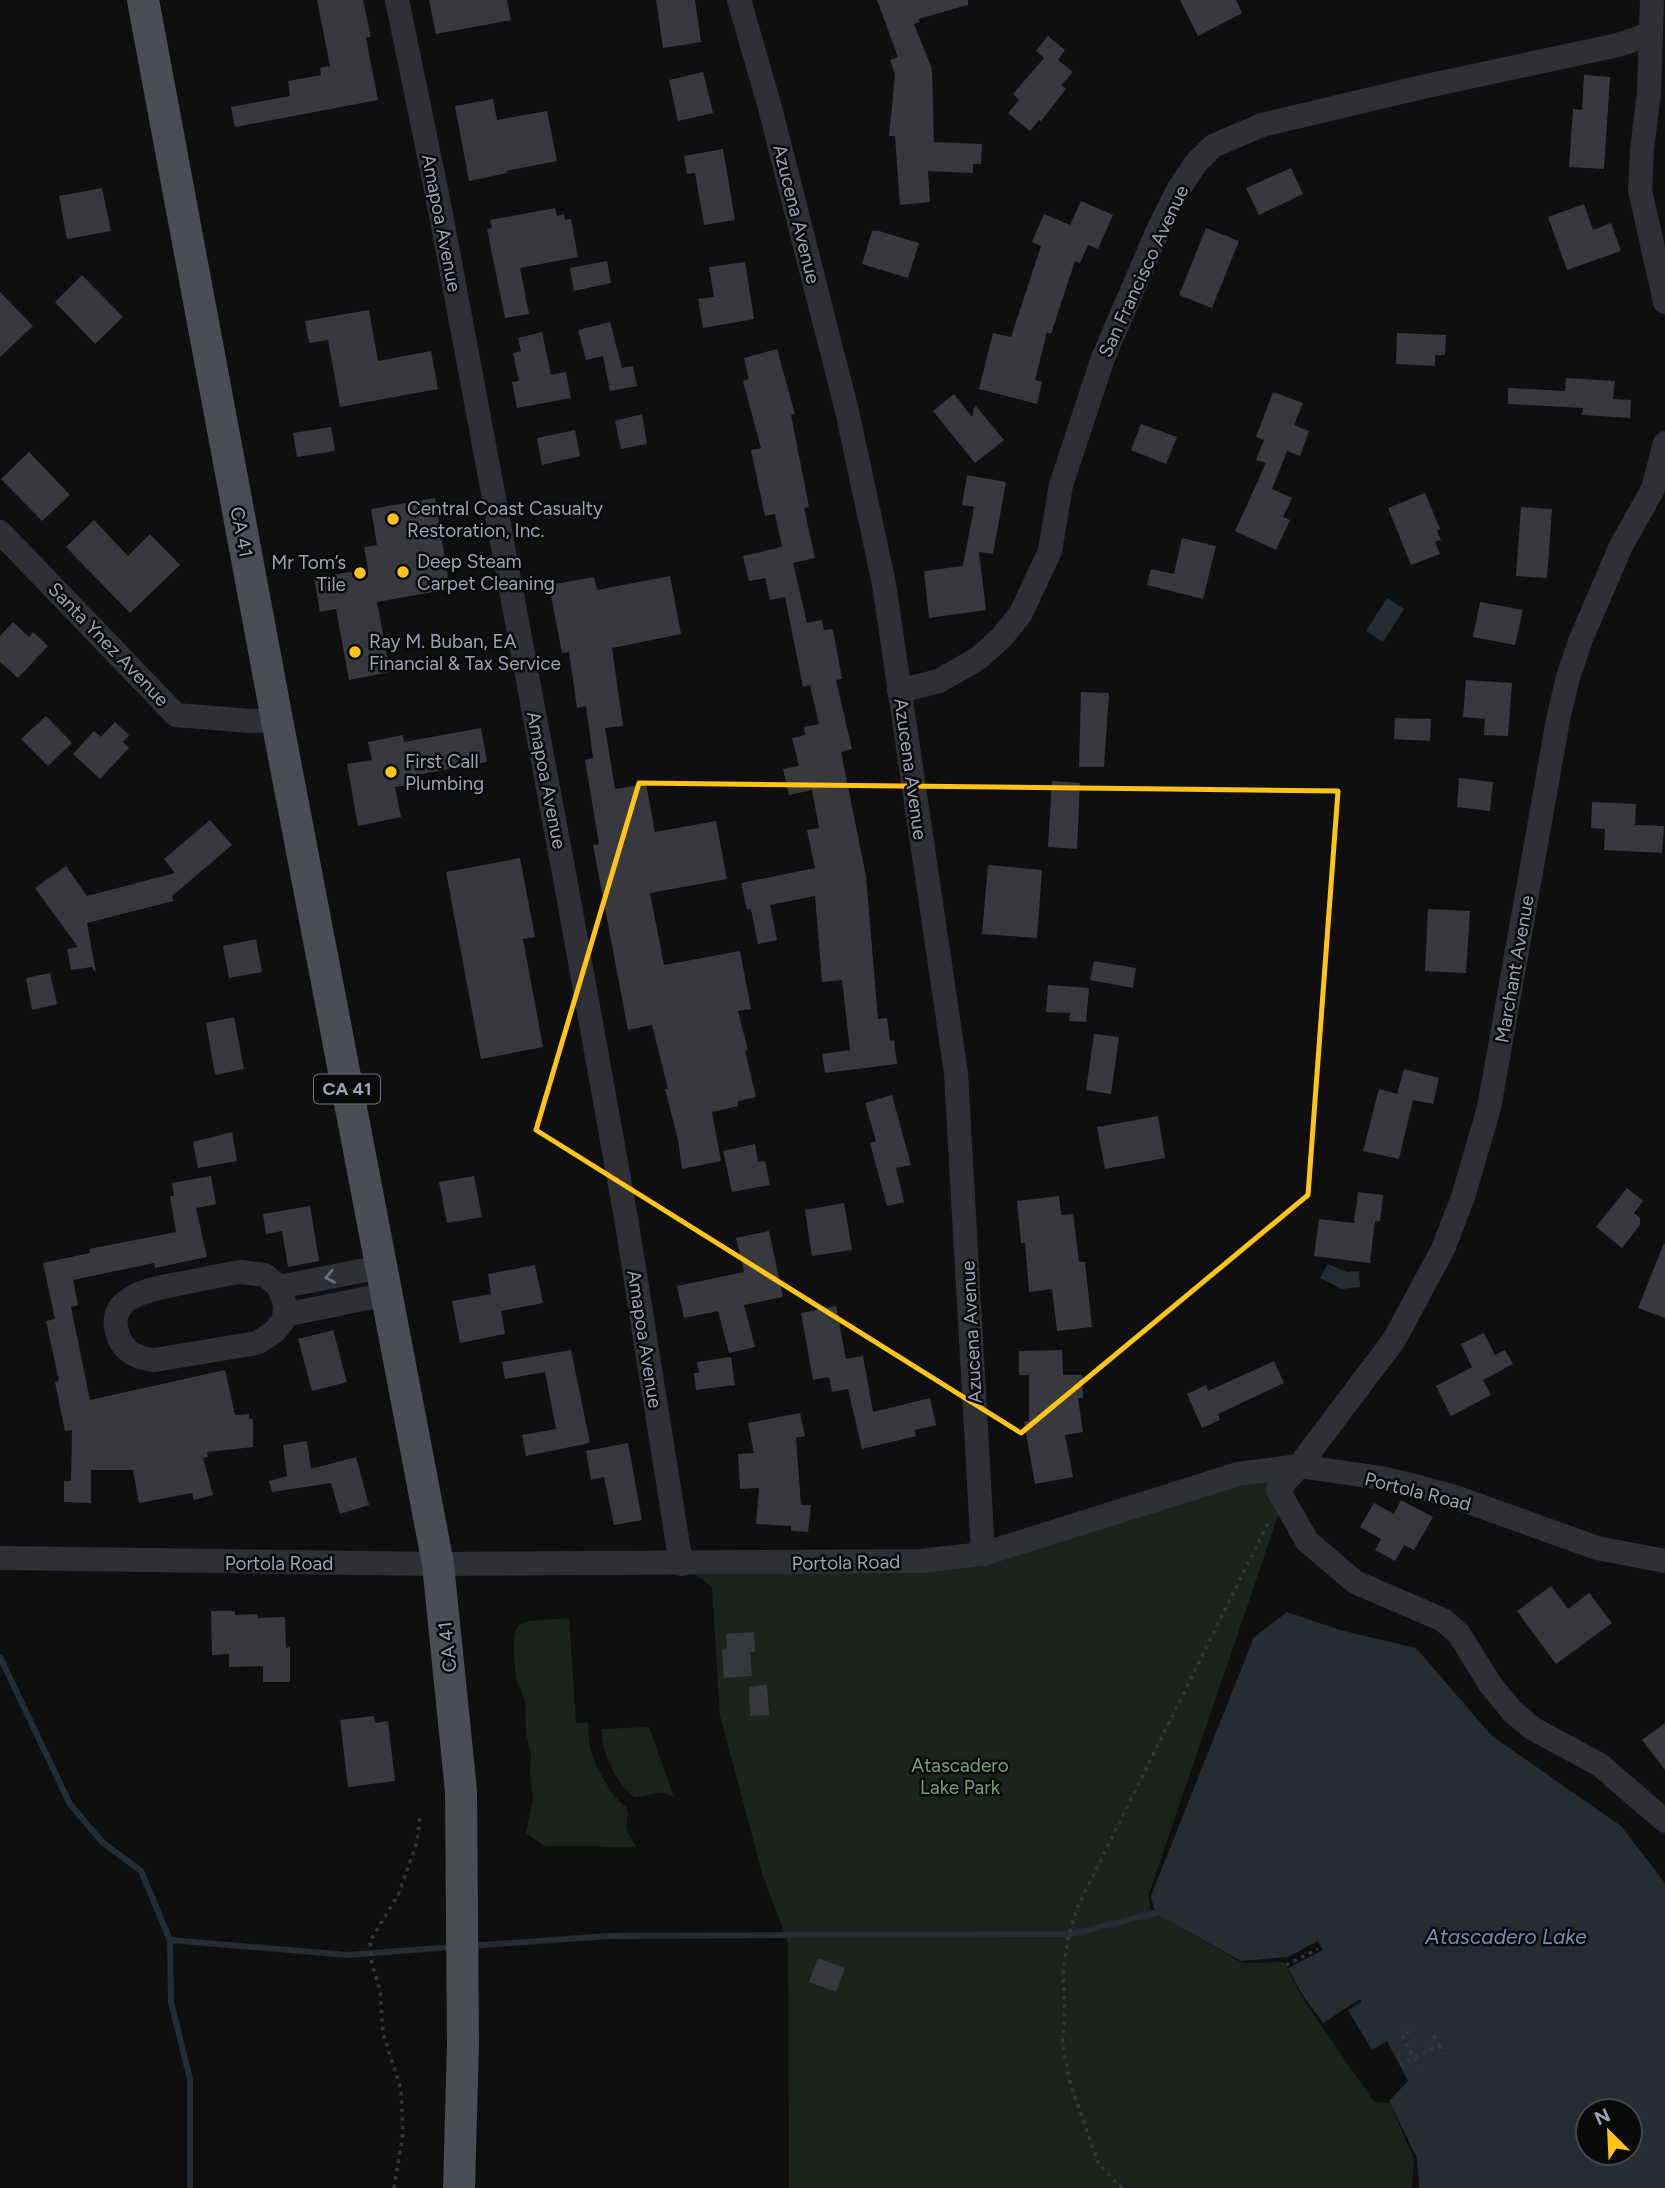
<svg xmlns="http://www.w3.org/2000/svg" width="1665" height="2188" font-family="Figtree,sans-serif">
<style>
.green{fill:#1b231c}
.water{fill:#252c34;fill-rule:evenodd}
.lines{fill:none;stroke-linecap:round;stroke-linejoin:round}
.stream{stroke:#252c34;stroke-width:6}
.building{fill:#38393e}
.path{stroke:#35373d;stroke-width:3.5;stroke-dasharray:3.5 5;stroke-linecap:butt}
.minor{stroke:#2f3036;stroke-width:24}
.major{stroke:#4b4d55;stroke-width:32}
.oneway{stroke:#6c6f7b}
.marked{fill:none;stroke:#ffc418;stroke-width:5;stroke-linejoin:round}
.poi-dot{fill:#ffc418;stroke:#0a0a0b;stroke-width:2.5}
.labels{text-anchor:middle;stroke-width:5;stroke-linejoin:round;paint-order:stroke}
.shield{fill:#0a0a0b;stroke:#727581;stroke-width:2}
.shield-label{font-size:18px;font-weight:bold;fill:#9ea3b3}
.street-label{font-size:19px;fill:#9ea3b3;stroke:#0a0a0b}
.poi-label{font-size:19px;fill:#9ea3b3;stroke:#0a0a0b;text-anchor:start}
.park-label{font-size:19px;fill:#73a07a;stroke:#0a0a0b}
.water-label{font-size:21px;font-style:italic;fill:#718eb2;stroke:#0a0a0b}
</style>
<rect width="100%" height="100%" fill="#0f0f10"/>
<!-- green -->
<g class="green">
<polygon points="1294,1469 1149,1894 1150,1909 1242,1963 1284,1962 1301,1996 1374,2102 1390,2103 1414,2159 1412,2188 789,2188 788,1943 763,1876 720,1716 712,1587 681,1563 988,1556"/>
<polygon points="569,1618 576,1721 577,1723 588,1723 590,1749 597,1768 613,1795 626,1807 628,1813 626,1828 636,1847 544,1846 526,1833 533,1798 530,1775 531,1756 526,1732 525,1700 516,1679 513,1645 516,1630 520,1624 529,1621"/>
<path d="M649,1727L674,1797C655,1787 651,1798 634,1797C614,1780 603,1755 601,1729Z"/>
</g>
<!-- water -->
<g class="water">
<polygon points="1387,598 1404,609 1383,642 1366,631"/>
<polygon points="1328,1264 1347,1272 1359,1271 1360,1287 1342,1289 1320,1278"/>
<path d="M1287,1612L1340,1630L1416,1648L1492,1736L1621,1826L1665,1883V2188H1419L1417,2158L1389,2101L1408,2081L1387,2041L1372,2050L1348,2010L1362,2002L1360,1999L1323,2023L1302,1994L1288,1968L1323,1950L1318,1941L1288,1957L1241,1961L1155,1913L1151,1896L1254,1637ZM1588,2111H1630V2153H1588Z"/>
</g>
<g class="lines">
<!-- stream -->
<g class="stream">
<polyline points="0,1657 70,1804 102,1842 141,1871 170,1940 171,2002 190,2079 190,2188"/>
<polyline points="170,1940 348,1955 452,1947"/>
<polyline points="470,1946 608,1936 1072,1934 1155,1913"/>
</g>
</g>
<!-- building -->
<g class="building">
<polygon points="317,0 363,0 371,37 366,38 378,100 235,127 231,107 290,96 288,81 321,75 320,68 330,66"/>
<polygon points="429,0 507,0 511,20 436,34"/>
<polygon points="656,0 695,0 701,42 663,48"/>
<polygon points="877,0 968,0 968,5 918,19 920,22 914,24 932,69 934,142 982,144 981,164 973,164 973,173 928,171 930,202 900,205 895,136 889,136 895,74 890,60 898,57"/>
<polygon points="1180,0 1236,0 1242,13 1198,36"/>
<polygon points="1048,36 1065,50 1058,60 1073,72 1061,85 1066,89 1041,121 1039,120 1030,131 1008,113 1019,100 1013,94 1044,58 1036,51"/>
<polygon points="703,72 713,113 678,121 669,80"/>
<polygon points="1584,75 1610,77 1604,169 1569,167 1573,109 1582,110"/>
<polygon points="493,99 497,120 547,111 557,161 506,171 507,173 469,181 455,106"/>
<polygon points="723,149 735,220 704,225 695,173 687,174 684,156"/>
<polygon points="1291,168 1303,194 1259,215 1246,188"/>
<polygon points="102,188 111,231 67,239 59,196"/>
<polygon points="1081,201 1113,215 1098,249 1088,245 1080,263 1075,261 1051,334 1047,332 1035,380 1042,382 1037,404 979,389 993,333 1011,337 1041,246 1032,242 1044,214 1070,225"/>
<polygon points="1584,204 1593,230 1611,223 1621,251 1567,270 1548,217"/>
<polygon points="555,208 557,216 564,214 565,220 571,219 578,257 520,268 529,314 505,318 487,229 492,228 490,220"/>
<polygon points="1206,228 1239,241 1212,308 1179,295"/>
<polygon points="872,231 879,231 919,243 908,278 862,264"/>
<polygon points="607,261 611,283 574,291 570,268"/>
<polygon points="745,262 754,319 703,328 698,299 714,297 709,267"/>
<polygon points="82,275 123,317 95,344 55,302"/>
<polygon points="0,292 33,326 0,357"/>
<polygon points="369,310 378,361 431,351 438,389 340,407 328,340 309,343 305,321"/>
<polygon points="610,322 622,368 633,366 637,386 610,391 603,356 586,360 578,330"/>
<polygon points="542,332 551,375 566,372 571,398 517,408 512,382 519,381 513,353 521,351 518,338"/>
<polygon points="1397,333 1446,335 1445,355 1435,355 1435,366 1396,364"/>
<polygon points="777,349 795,414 791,415 809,507 804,508 815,558 793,563 807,623 822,620 824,630 833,629 842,679 836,680 852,749 841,752 866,876 878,1019 887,1018 890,1041 894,1040 897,1064 825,1073 822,1054 850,1050 842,980 822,982 815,896 770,905 777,940 758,944 751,909 747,910 741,883 815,868 807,830 819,828 812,790 789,795 783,769 799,766 792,738 805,735 804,727 819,724 810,685 803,687 785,597 770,600 765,578 749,581 743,556 782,547 775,514 765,516 751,450 761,448 743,381 749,379 744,358"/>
<polygon points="1566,378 1615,381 1613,399 1631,400 1630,418 1582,415 1583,408 1508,404 1508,388 1565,391"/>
<polygon points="1273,392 1303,403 1294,425 1309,431 1300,456 1287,451 1272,489 1292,498 1283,517 1290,520 1276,550 1235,531 1266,463 1256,460 1264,440 1256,437"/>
<polygon points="954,394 972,417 975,405 1004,440 975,463 933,411"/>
<polygon points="642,414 647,444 621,449 615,421"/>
<polygon points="1141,424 1177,437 1166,464 1131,450"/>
<polygon points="331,427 335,451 297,457 293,433"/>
<polygon points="575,430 580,456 542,465 537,438"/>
<polygon points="29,452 70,495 42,521 1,479"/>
<polygon points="967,475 1006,482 993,554 979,552 986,610 929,618 924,571 963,566 974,507 962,505"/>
<polygon points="1425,493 1440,529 1437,531 1441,540 1435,542 1440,554 1411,565 1388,508"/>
<polygon points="435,498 450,589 377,602 390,672 349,680 336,609 320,612 314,578 368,569 364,547 377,545 371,509"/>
<polygon points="1521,507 1552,509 1547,578 1516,576"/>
<polygon points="94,520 128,556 150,534 180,565 130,613 66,547"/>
<polygon points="1182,538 1216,546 1203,599 1147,585 1151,569 1174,574"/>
<polygon points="670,576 681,634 612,648 623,726 605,728 615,789 646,784 655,832 716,821 727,879 650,893 664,965 740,951 751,1009 738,1011 748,1050 745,1051 756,1097 738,1101 738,1106 712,1112 721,1161 682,1169 678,1140 665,1089 668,1089 652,1025 628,1030 593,845 599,844 585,760 593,758 586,706 577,708 569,652 562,653 549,585 594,577 597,590"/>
<polygon points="1480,602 1523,610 1515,645 1473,637"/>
<polygon points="13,622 29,637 33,632 48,646 18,678 0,662 0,636"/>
<polygon points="1466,680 1512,683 1508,736 1484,735 1485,719 1463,717"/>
<polygon points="1081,692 1109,693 1104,767 1079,767"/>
<polygon points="46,716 72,743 48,766 21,739"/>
<polygon points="1395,718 1431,719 1430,741 1394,739"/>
<polygon points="115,722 129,735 123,742 129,748 100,779 73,754 94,731 101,737"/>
<polygon points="481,728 487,762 411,776 412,784 395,787 401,817 358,826 347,764 372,760 368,742 403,735 404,742"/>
<polygon points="1459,778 1493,782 1490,811 1457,807"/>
<polygon points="1052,781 1080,783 1077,849 1048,847"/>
<polygon points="1592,802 1636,804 1635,825 1664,826 1662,853 1604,850 1605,829 1591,828"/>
<polygon points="210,820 232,845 172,896 173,901 87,923 96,973 92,967 71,970 67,949 78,947 35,888 66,866 87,896 175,873 164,859"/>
<polygon points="520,858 535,937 523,939 543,1047 481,1059 446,872"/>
<polygon points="988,865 1042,870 1037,938 982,934"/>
<polygon points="1428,909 1470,911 1466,973 1425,971"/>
<polygon points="256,939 262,972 229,978 223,946"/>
<polygon points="1094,961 1136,968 1133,988 1090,980"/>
<polygon points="50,973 57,1004 32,1010 26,978"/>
<polygon points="1048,985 1089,988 1086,1022 1069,1021 1070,1013 1046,1012"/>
<polygon points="234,1017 244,1069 215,1075 206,1023"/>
<polygon points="1094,1034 1119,1037 1111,1094 1086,1090"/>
<polygon points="1404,1069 1439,1078 1433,1104 1413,1100 1399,1159 1363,1151 1379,1089 1397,1094"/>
<polygon points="892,1095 911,1165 896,1168 904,1202 887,1206 870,1143 876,1141 865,1103"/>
<polygon points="1158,1116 1165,1158 1105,1169 1097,1127"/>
<polygon points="232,1132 237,1161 198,1168 193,1142"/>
<polygon points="755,1144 758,1162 765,1161 770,1185 732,1192 723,1151"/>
<polygon points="211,1176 216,1204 196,1208 207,1257 155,1268 154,1263 73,1280 78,1305 71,1307 90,1400 225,1370 235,1415 249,1414 249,1419 253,1418 253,1447 207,1452 208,1457 203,1458 213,1495 194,1500 192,1493 139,1503 133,1470 91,1470 91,1503 64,1502 64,1481 71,1481 72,1430 65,1431 55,1382 59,1381 46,1321 55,1319 43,1263 90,1253 89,1249 176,1232 170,1196 174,1196 172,1183"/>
<polygon points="474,1176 482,1217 447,1223 439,1182"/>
<polygon points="1627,1188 1643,1201 1634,1213 1640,1218 1640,1225 1622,1248 1596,1227"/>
<polygon points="1358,1192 1383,1195 1380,1222 1375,1221 1370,1263 1314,1256 1319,1219 1354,1223"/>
<polygon points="1059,1196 1061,1215 1073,1214 1079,1262 1085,1262 1092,1327 1057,1331 1052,1289 1029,1292 1025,1243 1021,1243 1017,1201"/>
<polygon points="844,1203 852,1250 812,1256 805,1210"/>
<polygon points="310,1206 319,1261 288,1267 282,1231 266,1234 263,1214"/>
<polygon points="769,1231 783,1297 744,1305 755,1347 729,1353 718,1311 684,1318 677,1286 744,1272 736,1238"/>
<polygon points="1664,1243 1665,1244 1665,1318 1638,1308"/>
<polygon points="535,1265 543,1303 501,1311 505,1334 460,1343 452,1301 491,1294 488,1274"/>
<polygon points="836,1306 846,1359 863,1356 873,1412 930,1398 936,1425 915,1430 916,1436 862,1449 848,1389 832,1392 829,1377 813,1380 801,1313"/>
<polygon points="333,1330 347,1382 312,1391 298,1339"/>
<polygon points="1484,1333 1495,1355 1505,1350 1513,1364 1483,1380 1491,1395 1451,1416 1436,1386 1472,1367 1461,1344"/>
<polygon points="571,1350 590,1443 526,1456 522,1435 556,1429 545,1372 505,1379 502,1362"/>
<polygon points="1062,1350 1063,1375 1082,1375 1083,1398 1078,1398 1083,1432 1065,1435 1073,1477 1035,1484 1024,1422 1029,1421 1029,1375 1019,1375 1019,1351"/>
<polygon points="731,1357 735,1385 696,1390 694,1373 699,1373 697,1362"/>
<polygon points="1274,1361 1284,1383 1218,1414 1220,1420 1202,1428 1187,1394 1206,1385 1208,1391"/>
<polygon points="800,1413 805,1436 796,1438 801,1505 811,1505 808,1532 791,1531 791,1526 756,1524 759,1488 740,1489 738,1454 754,1453 748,1423"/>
<polygon points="307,1441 311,1469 356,1457 369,1505 340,1514 331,1483 272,1492 269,1481 287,1476 283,1445"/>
<polygon points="628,1443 642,1520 614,1525 604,1477 591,1480 586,1451"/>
<polygon points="1401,1500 1433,1517 1414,1550 1404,1545 1395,1561 1375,1550 1381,1539 1360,1527 1374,1503 1394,1514"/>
<polygon points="1551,1586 1568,1609 1589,1593 1612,1623 1556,1664 1517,1611"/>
<polygon points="211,1611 235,1611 235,1615 257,1614 258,1618 285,1617 286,1648 290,1647 290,1682 263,1682 263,1666 229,1667 229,1654 212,1655"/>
<polygon points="754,1632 755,1652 750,1652 752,1676 724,1678 722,1649 727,1648 726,1634"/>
<polygon points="767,1685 769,1715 750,1716 749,1687"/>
<polygon points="374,1716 375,1723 388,1721 395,1781 348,1787 340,1720"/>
<polygon points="1665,1723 1665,1770 1642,1740"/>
<polygon points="818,1958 845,1968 836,1992 809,1982"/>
</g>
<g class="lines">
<!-- path -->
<g class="path">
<polyline points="1286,1965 1318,1949"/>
<polyline points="1409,2032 1402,2035 1418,2067"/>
<polyline points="1439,2045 1443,2054"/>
<polyline points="1400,2065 1439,2045 1433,2034"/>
<polyline points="394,2188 403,2134 401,2090 383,2033 380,1990 372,1964 370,1941 398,1895 417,1842 420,1817"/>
<polyline points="1122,2188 1099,2165 1070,2082 1062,2042 1065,2016 1063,1974 1068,1938 1077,1908 1269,1521"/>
</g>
<!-- minor -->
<g class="minor">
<polyline points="397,0 439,204 566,884 626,1218 681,1564"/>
<polyline points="739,0 769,104 847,411 884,584 956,1073 983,1554"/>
<polyline points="1652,0 1649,93 1642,149 1640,190 1665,302"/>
<polyline points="1665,443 1653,489 1621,546 1581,639 1568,677 1558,720 1489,1108 1463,1197 1443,1249 1394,1340 1299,1466 1278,1490 1307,1541 1355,1582 1443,1620 1459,1634 1490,1684 1512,1711 1532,1728 1600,1765 1665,1821"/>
<polyline points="0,532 176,715 251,721 277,720"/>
<polyline points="899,691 939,681 979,658 1002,637 1021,613 1050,551 1061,485 1103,358 1159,228 1178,190 1196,163 1213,146 1262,125 1422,87 1618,45 1651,34"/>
<path d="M241,1272L265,1275L279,1287L285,1305L284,1320L274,1332L257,1343L155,1360C140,1359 127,1354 120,1340C100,1295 153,1289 183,1283C202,1279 221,1275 241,1272Z"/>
<polyline points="279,1287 381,1267"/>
<polyline points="285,1315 387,1294"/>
<polyline points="0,1558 438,1564 920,1561 983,1554 1238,1474 1299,1466 1381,1478 1415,1486 1455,1497 1597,1548 1665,1561"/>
</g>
<!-- major -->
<polyline class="major" points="143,0 277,720 438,1564 461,1791 463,2044 459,2188"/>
</g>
<!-- one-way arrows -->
<defs><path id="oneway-chevron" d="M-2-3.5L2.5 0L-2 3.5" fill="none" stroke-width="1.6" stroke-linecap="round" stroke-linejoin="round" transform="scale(1.75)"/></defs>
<use class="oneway" href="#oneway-chevron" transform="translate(330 1277) rotate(169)"/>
<!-- marked area -->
<path class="marked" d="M639,783L1338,791L1308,1195L1021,1433L536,1130Z"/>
<!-- markers -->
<g class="poi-dot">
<circle cx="393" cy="519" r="7"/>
<circle cx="403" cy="572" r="7"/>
<circle cx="360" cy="573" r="7"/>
<circle cx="355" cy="652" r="7"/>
<circle cx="391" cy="772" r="7"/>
</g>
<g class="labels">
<!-- shield labels -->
<rect class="shield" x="314" y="1074.5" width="66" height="29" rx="5"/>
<g class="shield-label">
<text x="347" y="1095">CA 41</text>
</g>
<!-- street labels -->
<g class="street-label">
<text transform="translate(797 214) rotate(76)" y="7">Azucena Avenue</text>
<text transform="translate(442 223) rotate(79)" y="7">Amapoa Avenue</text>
<text transform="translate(1143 271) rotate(-65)" y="7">San Francisco Avenue</text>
<text transform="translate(242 532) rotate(79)" y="7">CA 41</text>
<text transform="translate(109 644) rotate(46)" y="7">Santa Ynez Avenue</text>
<text transform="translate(911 769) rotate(82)" y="7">Azucena Avenue</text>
<text transform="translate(547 780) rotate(79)" y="7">Amapoa Avenue</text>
<text transform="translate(1514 969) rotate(-80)" y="7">Marchant Avenue</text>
<text transform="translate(971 1332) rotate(-93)" y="7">Azucena Avenue</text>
<text transform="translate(645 1339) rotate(81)" y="7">Amapoa Avenue</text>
<text transform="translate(1418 1491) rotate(14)" y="7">Portola Road</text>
<text transform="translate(846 1562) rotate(-1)" y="7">Portola Road</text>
<text x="279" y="1570">Portola Road</text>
<text transform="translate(447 1647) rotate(-96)" y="7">CA 41</text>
</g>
<!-- poi labels -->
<g class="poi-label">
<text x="407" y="515">Central Coast Casualty<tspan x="407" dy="22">Restoration, Inc.</tspan></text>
<text x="417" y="568">Deep Steam<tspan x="417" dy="22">Carpet Cleaning</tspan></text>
<text x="346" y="569" text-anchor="end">Mr Tom’s<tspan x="346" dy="22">Tile</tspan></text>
<text x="369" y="648">Ray M. Buban, EA<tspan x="369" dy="22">Financial &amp; Tax Service</tspan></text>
<text x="405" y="768">First Call<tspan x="405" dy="22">Plumbing</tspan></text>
</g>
<!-- park labels -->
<g class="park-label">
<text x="960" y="1772">Atascadero<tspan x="960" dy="22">Lake Park</tspan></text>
</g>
<!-- water labels -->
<g class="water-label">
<text x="1506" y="1944">Atascadero Lake</text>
</g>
</g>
<!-- north arrow -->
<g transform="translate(1609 2132) rotate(336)"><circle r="33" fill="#0a0a0b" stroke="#45474e" stroke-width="2"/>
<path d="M0-5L12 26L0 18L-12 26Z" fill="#ffc418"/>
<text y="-10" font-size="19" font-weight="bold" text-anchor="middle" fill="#9ea3b3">N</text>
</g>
</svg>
